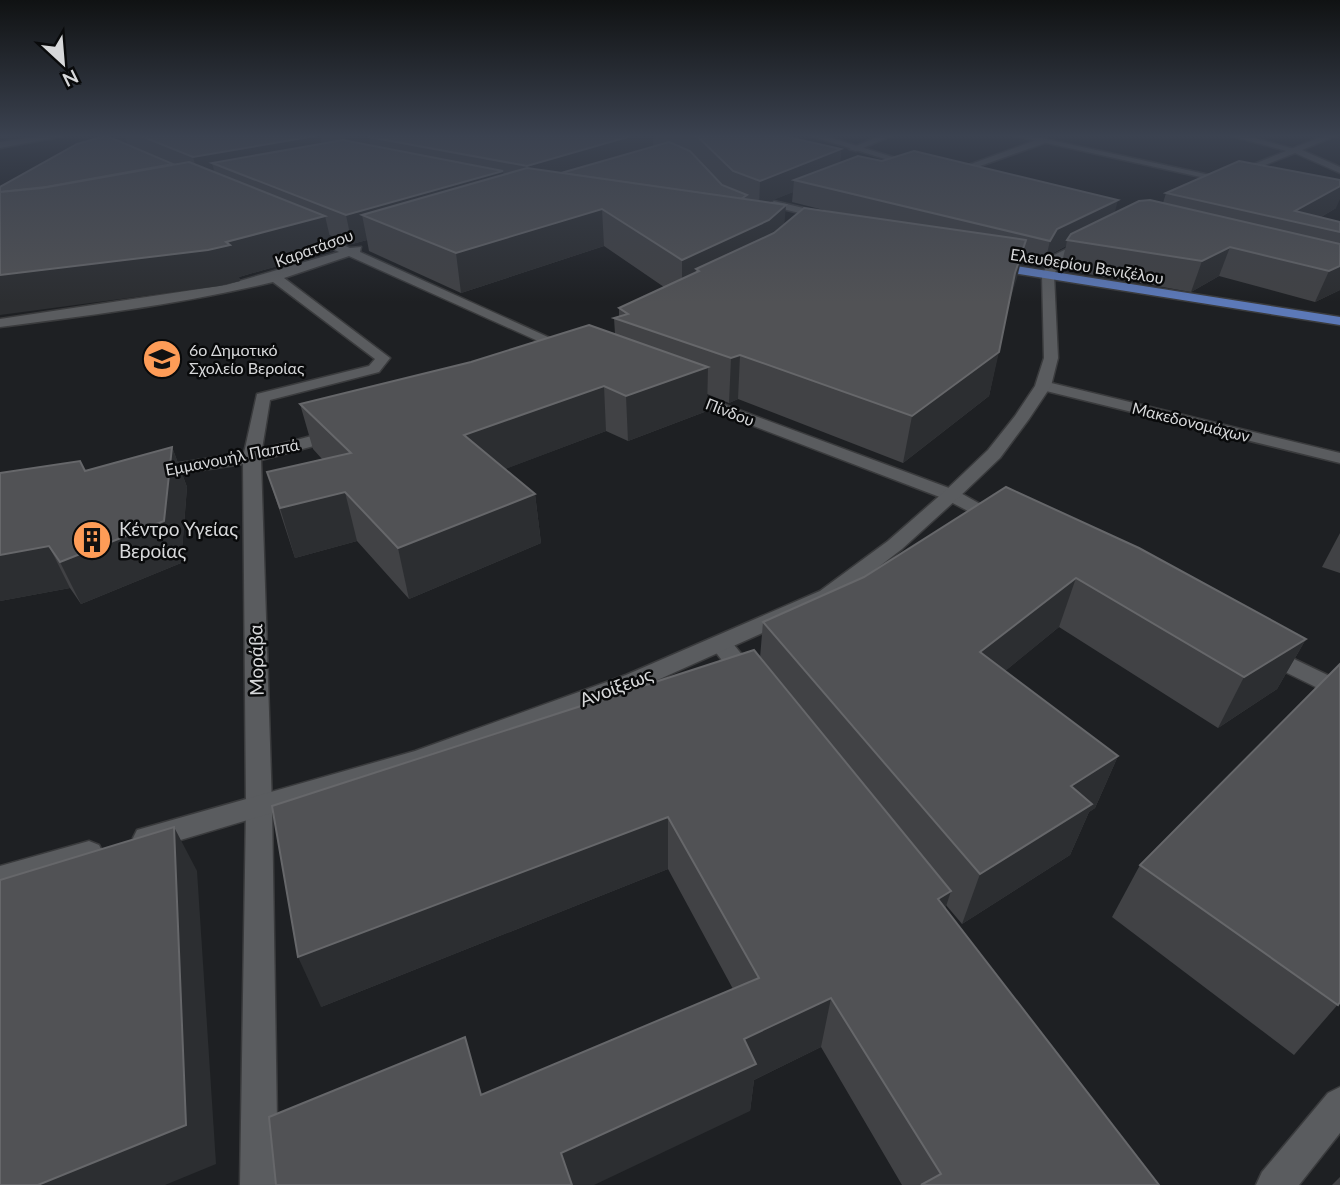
<svg xmlns="http://www.w3.org/2000/svg" width="1340" height="1185" font-family="Lato,sans-serif">
<style>
.lines{fill:none;stroke-linecap:round;stroke-linejoin:round}
.service-casing{stroke:#3a3b3d;stroke-width:3}
.minor-casing{stroke:#3a3b3d;stroke-width:3}
.tertiary-casing{stroke:#3a3b3d;stroke-width:3}
.secondary-casing{stroke:#3a3b3d;stroke-width:3}
.primary-casing{stroke:#3a3b3d;stroke-width:3}
.service{fill:#5a5c5f;fill-rule:evenodd}
.minor{fill:#5a5c5f;fill-rule:evenodd}
.tertiary{fill:#5a5c5f;fill-rule:evenodd}
.secondary{fill:#5a5c5f;fill-rule:evenodd}
.primary{fill:#5c79b8;fill-rule:evenodd}
.wall{fill:#414245;fill-rule:evenodd}
.shaded-wall{fill:#2c2e31}
.building{fill:#515255;stroke:#66676a;stroke-width:2}
.labels{text-anchor:middle;stroke-width:5;stroke-linejoin:round;paint-order:stroke}
.far-street-label{font-size:16px;fill:#d7d8da;stroke:#090a0b}
.far-poi-label{font-size:16px;fill:#d7d8da;stroke:#090a0b;text-anchor:start}
.poi-label{font-size:19px;fill:#d7d8da;stroke:#090a0b;text-anchor:start}
.street-label{font-size:19px;fill:#d7d8da;stroke:#090a0b}
</style>
<rect width="100%" height="100%" fill="#1e2023"/>
<g class="lines">
<!-- service casing -->
<g class="service-casing">
<polygon id="service" points="1042,138 1045,143 952,176 944,174"/>
</g>
<!-- minor casing -->
<g class="minor-casing">
<g id="minor">
<polygon points="879,136 891,136 856,151 849,149"/>
<polygon points="1015,136 1032,136 1228,179 1223,182"/>
<polygon points="1231,136 1247,136 1298,150 1294,153"/>
<polygon points="774,201 833,215 834,217 829,220 770,206 769,204"/>
<path d="M307,230L350,248L361,247L360,252L579,351L572,355L567,354L349,256L284,278L390,358L379,372L270,400L262,449L338,429L346,434L344,438L261,460L272,807L278,1185H240L246,807L243,464L154,477L145,472L154,467L244,453L257,394L369,366L375,359L273,282C183,304 92,315 0,327V319L226,285L339,252L303,235V231Z"/>
<polygon points="1043,381 1340,453 1340,463 1038,389 1038,383"/>
<polygon points="680,388 957,491 1007,519 1005,523 991,523 945,499 675,396 672,393"/>
<polygon points="722,637 730,640 757,673 761,679 757,685 741,685 714,650 711,645 714,640"/>
<polygon points="1265,645 1340,681 1340,699 1257,658 1254,653 1257,648"/>
<polygon points="1340,1087 1340,1133 1299,1185 1256,1185 1262,1172 1328,1093"/>
</g>
</g>
<!-- tertiary casing -->
<g class="tertiary-casing">
<g id="tertiary">
<polygon points="41,136 64,136 0,148 0,142"/>
<polygon points="811,136 825,136 922,166 914,168"/>
<polygon points="1323,136 1335,136 1302,150 1340,167 1340,173 1295,153 1235,177 1227,175"/>
<polygon points="1085,240 1095,242 1061,261 1052,278 1044,278 1042,275 1052,256"/>
</g>
</g>
<!-- secondary casing -->
<g class="secondary-casing">
<g id="secondary">
<polygon points="1048,271 1054,275 1058,358 1051,386 1029,419 1000,458 957,499 902,549 834,601 642,687 429,766 147,850 137,846 133,838 137,830 415,751 626,675 820,591 888,541 945,491 988,450 1015,416 1035,386 1044,358 1042,275"/>
<polygon points="89,841 99,845 103,853 99,861 0,890 0,866"/>
</g>
</g>
<!-- primary casing -->
<g class="primary-casing">
<polygon id="primary" points="991,262 1340,317 1340,325 987,269 987,263"/>
</g>
<!-- service -->
<use href="#service" class="service"/>
<!-- minor -->
<use href="#minor" class="minor"/>
<!-- tertiary -->
<use href="#tertiary" class="tertiary"/>
<!-- secondary -->
<use href="#secondary" class="secondary"/>
<!-- primary -->
<use href="#primary" class="primary"/>
</g>
<!-- wall -->
<g class="wall">
<path d="M111,136H783L841,149L840,163L1115,212L1163,203L1166,193L1336,208L1321,217L1340,222V290L1315,302L1219,276L1191,292L1060,269L1066,246L1051,254L1044,266L1021,260L1009,302L989,396L903,463L738,399L729,403L707,394V411L628,441L606,431L505,469L535,494L541,543L409,599L357,541L295,558L267,472L322,459L313,449L300,404L615,334L614,318L619,316V308L664,287L604,246L461,293L369,251L367,240L352,244L329,235L333,250L239,277L240,281L219,286ZM793,192L792,202L832,212L784,225L767,202Z"/>
<polygon points="172,447 187,487 181,563 81,604 70,588 0,601 0,473 85,471"/>
<polygon points="1006,487 1306,639 1277,689 1218,728 1059,627 1005,671 1118,756 1095,808 1089,812 1070,855 962,924 946,905 945,909 1159,1185 902,1185 821,1047 754,1080 750,1111 482,1095 733,989 668,869 321,1007 760,658 763,622 864,577"/>
<polygon points="1340,533 1340,573 1322,567"/>
<polygon points="1140,865 1340,1002 1294,1055 1112,917"/>
<polygon points="1340,1177 1340,1185 1332,1185"/>
</g>
<!-- shaded-wall -->
<g class="shaded-wall">
<polygon points="0,136 21,136 0,139"/>
<polygon points="111,136 125,136 127,143 114,145"/>
<polygon points="315,136 320,136 325,158 212,163 216,178 200,181 193,157"/>
<polygon points="345,136 445,136 369,137 371,150 349,154"/>
<polygon points="631,136 653,136 653,153 529,190 527,166"/>
<polygon points="841,149 839,173 794,180 793,192 759,206 760,181"/>
<polygon points="503,171 506,197 362,215 367,240 352,244 346,215"/>
<polygon points="1340,186 1340,199 1336,208 1307,225 1295,211"/>
<polygon points="1118,200 1112,223 1067,240 1066,246 1051,254 1044,266 1050,241 1057,229"/>
<polygon points="786,205 783,241 696,269 696,293 682,299 682,260"/>
<polygon points="602,209 604,246 461,293 456,253"/>
<polygon points="325,216 333,250 239,277 240,281 219,286 0,315 0,275 226,242"/>
<polygon points="1026,240 1017,278 1006,313 1015,273"/>
<polygon points="1230,247 1219,276 1191,292 1202,261"/>
<polygon points="1340,266 1340,290 1315,302 1329,271"/>
<polygon points="999,352 989,396 903,463 912,416"/>
<polygon points="740,355 738,399 729,403 731,358"/>
<polygon points="708,367 707,411 628,441 626,396"/>
<polygon points="604,386 606,431 471,482 464,435"/>
<polygon points="172,447 187,487 181,563 81,604 60,562"/>
<polygon points="345,492 357,541 295,558 280,508"/>
<polygon points="535,494 541,543 409,599 398,548"/>
<polygon points="49,546 70,588 0,601 0,555"/>
<polygon points="1076,578 1059,627 966,703 980,652"/>
<polygon points="1306,639 1277,689 1218,728 1244,677"/>
<polygon points="1118,756 1095,808 1089,812 1070,855 962,924 980,874 1071,786"/>
<polygon points="668,817 668,869 321,1007 298,957"/>
<polygon points="174,827 197,871 216,1164 165,1185 38,1185"/>
<polygon points="951,891 934,943 938,899"/>
<polygon points="831,998 821,1047 754,1080 750,1111 594,1185 567,1185 561,1153 744,1039"/>
</g>
<!-- building -->
<g class="building">
<polygon points="105,136 107,136 173,164 46,187 0,192 0,187 77,144"/>
<polygon points="141,136 315,136 193,157"/>
<polygon points="371,136 631,136 527,166 369,137"/>
<polygon points="695,136 783,136 841,149 760,181 733,171 698,137"/>
<polygon points="343,140 503,171 346,215 212,163"/>
<polygon points="669,142 690,151 722,185 747,195 741,199 561,173"/>
<polygon points="914,151 1118,200 1057,229 1050,241 794,180 858,156 882,161"/>
<polygon points="1239,161 1340,180 1340,186 1295,211 1340,222 1340,232 1166,193"/>
<polygon points="189,162 325,216 226,242 230,245 208,250 0,275 0,192 42,188"/>
<polygon points="527,168 786,205 769,220 682,260 602,209 456,253 362,215"/>
<polygon points="1150,200 1340,244 1340,266 1329,271 1230,247 1202,261 1067,240 1071,234 1139,201"/>
<polygon points="804,208 1026,240 1015,273 999,352 912,416 740,355 731,358 614,318 628,314 619,308 699,271 696,269 774,233"/>
<polygon points="589,325 708,367 626,396 604,386 464,435 535,494 398,548 345,492 280,508 267,472 351,453 300,404 471,362"/>
<polygon points="172,447 164,521 60,562 49,546 0,555 0,473 80,461 85,471"/>
<polygon points="1006,487 1139,548 1306,639 1244,677 1076,578 980,652 1118,756 1071,786 1092,804 980,874 763,622 864,577"/>
<polygon points="754,650 951,891 938,899 1159,1185 921,1185 941,1174 831,998 744,1039 756,1064 561,1153 572,1185 276,1185 269,1117 465,1037 481,1095 759,978 668,817 298,957 272,806"/>
<polygon points="1340,664 1340,1002 1338,1005 1140,865"/>
<polygon points="174,827 186,1125 38,1185 0,1185 0,880"/>
</g>
<!-- sky -->
<linearGradient id="sky" x2="0" y2="1"><stop stop-color="#101213"/><stop offset="0.45" stop-color="#3b4250"/><stop offset="1" stop-color="#3b4250" stop-opacity="0"/></linearGradient>
<rect width="1340" height="302" fill="url(#sky)"/>
<!-- icons -->
<defs>
<g id="school-disc" transform="scale(2.0125)"><circle r="9.5" fill="#fe9c57" stroke="#090a0b"/><path d="M0-5L7-2L0 1L-7-2ZM-4 1L0 2.5L4 1V4Q0 6-4 4Z" fill="#111"/></g>
<g id="building-disc" transform="scale(2.0125)"><circle r="9.5" fill="#fe9c57" stroke="#090a0b"/><path d="M-4-6H4V6H1V3H-1V6H-4ZM-2.5-4.3h1.7v1.8h-1.7ZM.8-4.3h1.7v1.8H.8ZM-2.5-1h1.7V.8h-1.7ZM.8-1h1.7V.8H.8Z" fill="#111"/></g>
</defs>
<g fill-rule="evenodd">
<use href="#school-disc" x="162" y="359"/>
<use href="#building-disc" x="92" y="540"/>
</g>
<g class="labels">
<!-- far-street labels -->
<g class="far-street-label">
<text transform="translate(314 248) rotate(-20)" y="6">Καρατάσου</text>
<text transform="translate(1087 266) rotate(9)" y="6">Ελευθερίου Βενιζέλου</text>
<text transform="translate(730 412) rotate(21)" y="6">Πίνδου</text>
<text transform="translate(1191 422) rotate(14)" y="6">Μακεδονομάχων</text>
<text transform="translate(232 457) rotate(-11)" y="6">Εμμανουήλ Παππά</text>
</g>
<!-- far-poi labels -->
<g class="far-poi-label">
<text x="189" y="356">6ο Δημοτικό<tspan x="189" dy="18">Σχολείο Βεροίας</tspan></text>
</g>
<!-- poi labels -->
<g class="poi-label">
<text x="119" y="536">Κέντρο Υγείας<tspan x="119" dy="22">Βεροίας</tspan></text>
</g>
<!-- street labels -->
<g class="street-label">
<text transform="translate(256 660) rotate(-91)" y="7">Μοράβα</text>
<text transform="translate(616 687) rotate(-21)" y="7">Ανοίξεως</text>
</g>
</g>
<!-- north arrow -->
<g transform="translate(63 63) rotate(154)" stroke="#090a0b" stroke-width="5" paint-order="stroke">
<path d="M0-5L12 26L0 18L-12 26Z" fill="#d7d8da"/>
<text y="-10" font-size="19" font-weight="bold" text-anchor="middle" fill="#d7d8da">N</text>
</g>
</svg>
